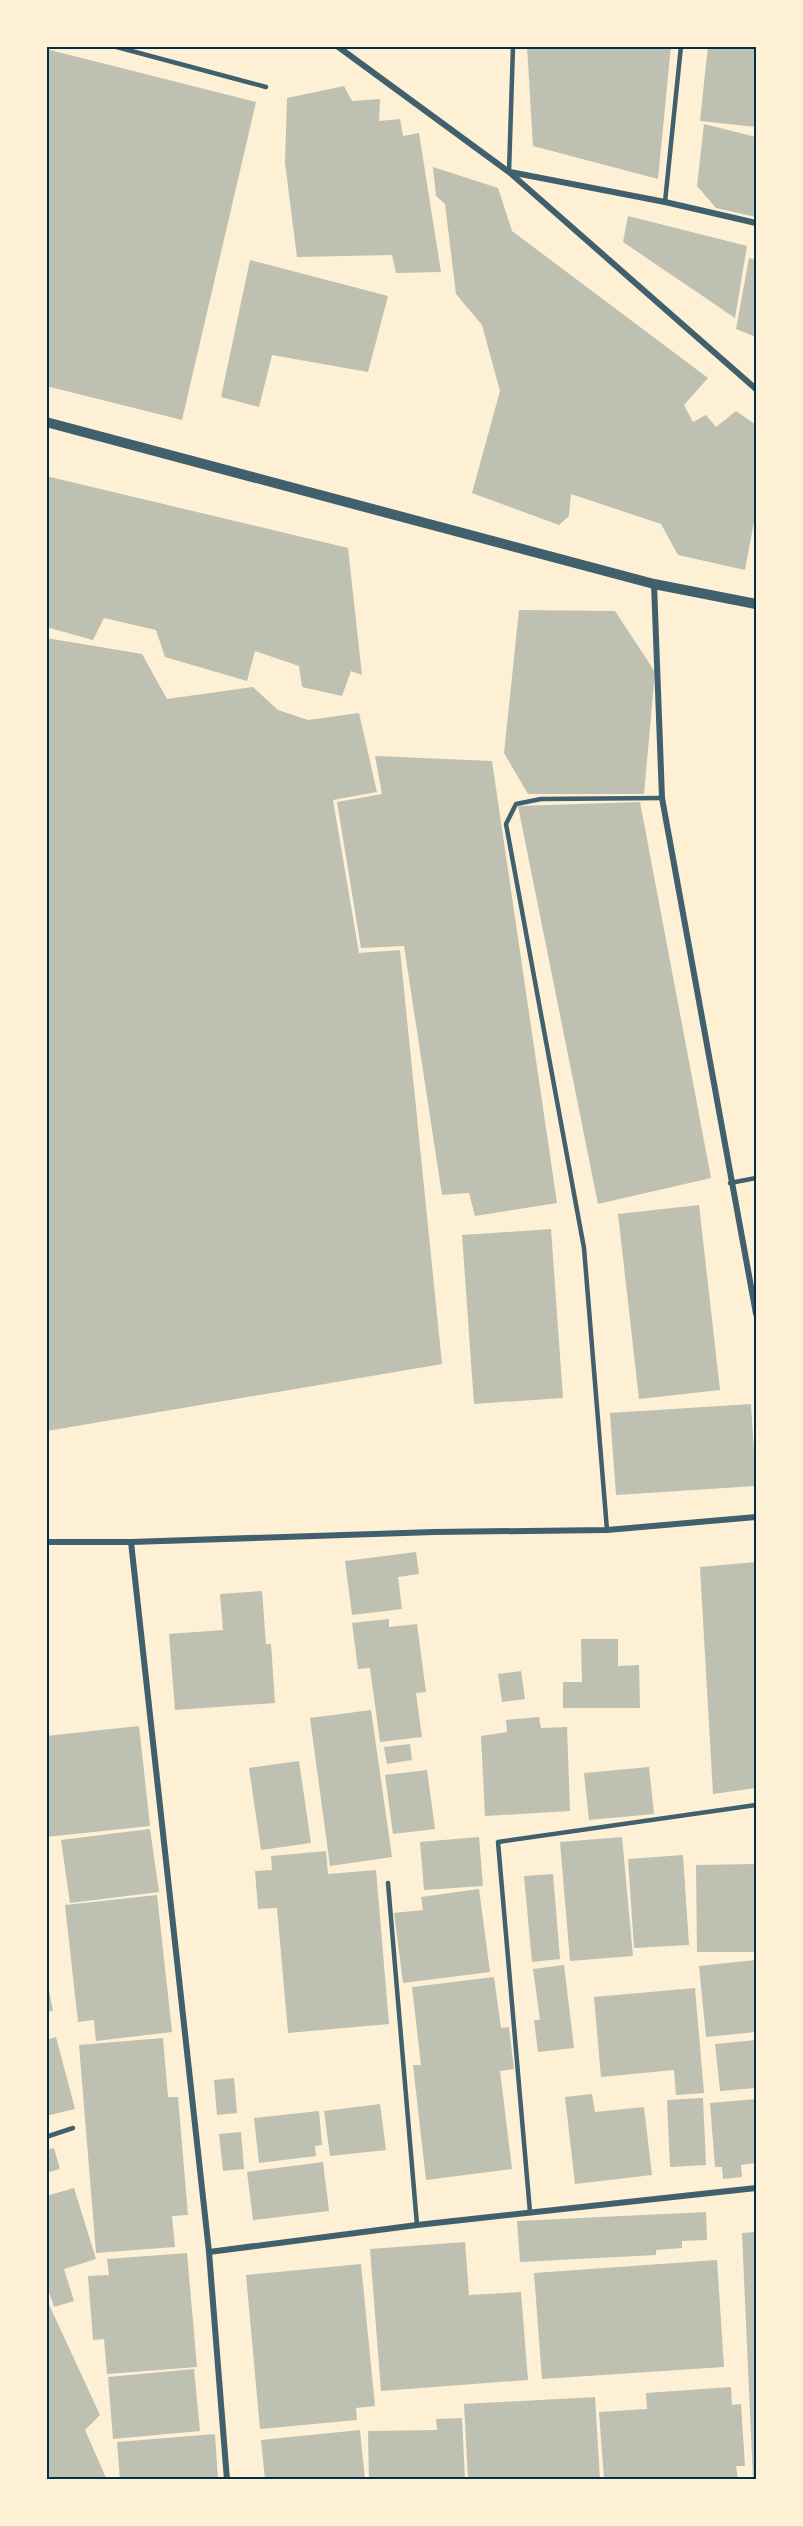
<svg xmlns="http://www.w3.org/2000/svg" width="803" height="2526" font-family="'Crimson Pro',serif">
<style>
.building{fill:#bec0b2}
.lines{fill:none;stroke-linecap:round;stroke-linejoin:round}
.service{stroke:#3f606c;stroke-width:4.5}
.minor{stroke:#3f606c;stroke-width:6}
.tertiary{stroke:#3f606c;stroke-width:10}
.neatline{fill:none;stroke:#003049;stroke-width:2}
</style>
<rect width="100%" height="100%" fill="#fdf0d5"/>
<!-- building -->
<g class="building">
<polygon points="527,46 671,46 658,179 533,146"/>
<polygon points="708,46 756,46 756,127 700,121"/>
<polygon points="46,49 256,102 182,420 46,386"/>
<polygon points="344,86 352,101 380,99 379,121 400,119 403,136 419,133 441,272 396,273 392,255 297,257 285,163 287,98"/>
<polygon points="704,124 756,137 756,217 716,208 697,186"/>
<polygon points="433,167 498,188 512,231 708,378 684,405 693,422 706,415 716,427 736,411 756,425 756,511 745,570 678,555 661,524 571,494 569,516 559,525 472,493 500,391 482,325 456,294 445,204 436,196"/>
<polygon points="628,216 747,246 735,318 623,242"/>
<polygon points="749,258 756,260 756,337 736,329"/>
<polygon points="250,260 388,296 368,372 272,355 259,407 221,397"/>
<polygon points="46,476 348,548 362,675 351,671 342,696 302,687 299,666 255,651 247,681 165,657 156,630 104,618 93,640 46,627"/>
<polygon points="519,610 615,611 655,672 644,794 528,794 504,753"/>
<polygon points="46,638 142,654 167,699 253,687 278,710 308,720 359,713 377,792 333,800 359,953 400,950 442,1364 47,1431"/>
<polygon points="375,756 492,761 557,1203 475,1216 469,1193 442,1195 404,946 361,948 337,802 382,794"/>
<polygon points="640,802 711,1178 598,1204 518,806"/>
<polygon points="699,1205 720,1390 639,1399 618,1214"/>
<polygon points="551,1229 563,1398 474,1404 462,1235"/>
<polygon points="751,1404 756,1486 616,1495 610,1413"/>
<polygon points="416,1552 419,1574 398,1577 402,1609 352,1615 345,1561"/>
<polygon points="756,1562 756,1788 713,1794 700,1567"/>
<polygon points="262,1591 266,1644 271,1644 275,1703 175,1710 169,1634 223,1630 220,1594"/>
<polygon points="389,1619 389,1627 417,1624 426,1692 416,1693 422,1737 380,1742 370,1668 358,1669 352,1623"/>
<polygon points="581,1639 618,1639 618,1666 639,1665 640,1708 563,1708 563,1682 582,1682"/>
<polygon points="521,1671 525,1699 502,1702 498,1674"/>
<polygon points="371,1710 392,1857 330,1866 310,1718"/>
<polygon points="539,1717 541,1728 567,1727 570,1811 485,1816 481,1736 507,1732 506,1720"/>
<polygon points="139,1726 150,1826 46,1837 46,1736"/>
<polygon points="410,1744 412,1760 387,1764 384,1747"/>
<polygon points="299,1761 311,1843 261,1850 249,1768"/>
<polygon points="649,1767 654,1814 589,1820 584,1773"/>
<polygon points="427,1770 435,1829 393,1834 385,1775"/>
<polygon points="150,1829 159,1892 70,1903 61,1840"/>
<polygon points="479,1837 483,1886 424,1890 420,1842"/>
<polygon points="622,1837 633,1956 570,1961 560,1842"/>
<polygon points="326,1851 328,1874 376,1870 389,2024 288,2033 277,1908 258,1909 255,1871 272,1870 271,1856"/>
<polygon points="683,1855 689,1945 634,1948 628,1859"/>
<polygon points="756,1864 756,1952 697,1952 696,1865"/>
<polygon points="553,1874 560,1959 532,1962 524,1876"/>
<polygon points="479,1889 490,1972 403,1983 394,1913 423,1910 421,1897"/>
<polygon points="157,1895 172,2032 96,2041 94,2020 78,2022 65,1905"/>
<polygon points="756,1960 756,2032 706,2037 699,1966"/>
<polygon points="564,1965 574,2048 538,2052 534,2020 540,2020 533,1969"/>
<polygon points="46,1975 53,2011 46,2012"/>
<polygon points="494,1977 501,2028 509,2027 514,2069 500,2071 512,2169 426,2180 413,2065 421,2065 412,1987"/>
<polygon points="695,1988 704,2093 676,2095 674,2070 601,2077 594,1997"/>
<polygon points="56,2037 75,2109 46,2116 46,2040"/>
<polygon points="163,2038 168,2097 178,2097 188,2215 172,2216 175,2247 96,2253 79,2045"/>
<polygon points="756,2040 756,2088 720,2091 715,2044"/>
<polygon points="234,2078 237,2113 217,2115 214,2080"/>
<polygon points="592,2094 595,2112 644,2107 652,2175 575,2184 565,2097"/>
<polygon points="703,2098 706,2165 670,2167 667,2100"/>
<polygon points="756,2099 756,2163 741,2165 742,2177 723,2179 722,2167 715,2167 710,2103"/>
<polygon points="380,2104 386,2150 330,2156 324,2111"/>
<polygon points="319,2111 322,2145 315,2146 316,2156 259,2163 254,2118"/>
<polygon points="241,2132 244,2169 223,2171 219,2134"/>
<polygon points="54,2148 60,2169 46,2173 46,2150"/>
<polygon points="323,2162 329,2211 253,2220 247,2172"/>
<polygon points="74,2188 96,2259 64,2269 74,2301 54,2307 46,2283 46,2196"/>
<polygon points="706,2212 707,2240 682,2241 682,2248 656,2250 656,2255 520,2262 517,2221"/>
<polygon points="756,2232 756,2480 753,2480 742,2233"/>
<polygon points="465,2242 469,2295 521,2292 528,2380 381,2391 370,2249"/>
<polygon points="187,2253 197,2367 107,2374 104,2339 93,2340 88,2276 109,2275 107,2259"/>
<polygon points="717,2260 724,2367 542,2379 534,2273"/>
<polygon points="361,2264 375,2406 356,2408 357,2420 260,2429 246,2275"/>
<polygon points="46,2298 100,2415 85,2430 107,2480 46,2480"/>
<polygon points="194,2369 200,2431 113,2439 108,2377"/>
<polygon points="731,2387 732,2405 741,2404 745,2466 736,2466 738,2480 604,2480 599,2412 647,2409 646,2393"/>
<polygon points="595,2397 600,2480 468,2480 464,2404"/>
<polygon points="462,2418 465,2480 369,2480 368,2431 437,2430 436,2419"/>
<polygon points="360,2430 365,2480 265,2480 261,2440"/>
<polygon points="215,2434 218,2480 120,2480 117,2442"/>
</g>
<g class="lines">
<!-- service -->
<g class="service">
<polyline points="113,46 266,87"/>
<polyline points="509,172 513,46"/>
<polyline points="665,202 681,46"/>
<polyline points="730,1183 756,1178"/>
<polyline points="607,1530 584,1248 506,824 516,804 541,799 662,798"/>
<polyline points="388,1883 417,2225"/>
<polyline points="46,2137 73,2128"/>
<polyline points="530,2212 498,1842 756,1805"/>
</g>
<!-- minor -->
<g class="minor">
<polyline points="337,46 509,172 756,389"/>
<polyline points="510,172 665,202 756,223"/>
<polyline points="654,584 662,798 756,1314"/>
<polyline points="46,1542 131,1542 434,1532 607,1530 756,1517"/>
<polyline points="131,1542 209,2252 227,2480"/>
<polyline points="209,2252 417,2225 756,2188"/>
</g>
<!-- tertiary -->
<polyline class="tertiary" points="46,422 654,584 756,604"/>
</g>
<!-- border -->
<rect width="803" height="2526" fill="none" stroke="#fdf0d5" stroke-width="96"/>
<rect x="48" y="48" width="707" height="2430" class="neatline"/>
</svg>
